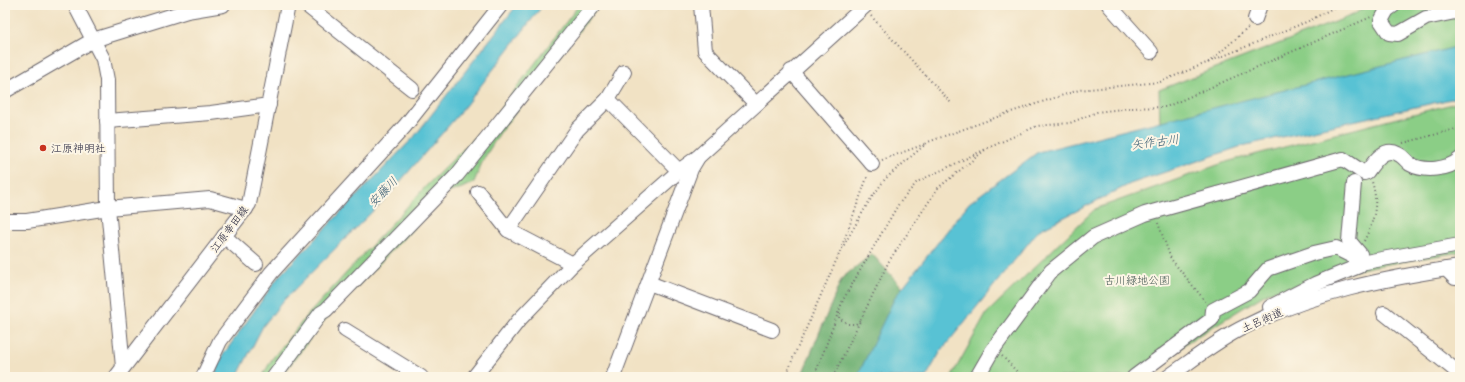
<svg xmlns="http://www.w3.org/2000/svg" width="1465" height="382" font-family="Delius,'Klee One',sans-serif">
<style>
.green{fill:#8bce86;stroke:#567860}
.forest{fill:#70b173;stroke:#496a57}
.water{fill:#58c2d4;stroke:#3d7288}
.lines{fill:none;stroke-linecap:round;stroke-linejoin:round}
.minor-casing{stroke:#6a656b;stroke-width:16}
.path{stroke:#6a656b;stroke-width:2;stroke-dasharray:1 3;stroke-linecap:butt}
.minor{stroke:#fff;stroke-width:14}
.poi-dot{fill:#c8321e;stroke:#fcf5e5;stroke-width:1.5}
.labels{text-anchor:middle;stroke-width:4;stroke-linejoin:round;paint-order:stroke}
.poi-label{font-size:11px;fill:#22223b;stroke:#fcf5e5;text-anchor:start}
.street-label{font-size:11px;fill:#22223b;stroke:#fcf5e5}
.park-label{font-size:11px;fill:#425652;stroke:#fcf5e5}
.water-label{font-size:12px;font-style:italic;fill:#355a71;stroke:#fcf5e5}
</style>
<rect width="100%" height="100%" fill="#fcf5e5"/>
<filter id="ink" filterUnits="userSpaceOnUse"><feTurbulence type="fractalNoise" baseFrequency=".025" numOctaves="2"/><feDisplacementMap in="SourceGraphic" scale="8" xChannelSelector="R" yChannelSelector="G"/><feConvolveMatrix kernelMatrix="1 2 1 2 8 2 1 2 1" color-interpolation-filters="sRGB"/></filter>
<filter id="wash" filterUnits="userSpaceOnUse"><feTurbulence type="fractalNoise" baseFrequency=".012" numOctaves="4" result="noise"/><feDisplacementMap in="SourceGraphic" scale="16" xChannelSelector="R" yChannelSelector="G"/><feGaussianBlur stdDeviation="0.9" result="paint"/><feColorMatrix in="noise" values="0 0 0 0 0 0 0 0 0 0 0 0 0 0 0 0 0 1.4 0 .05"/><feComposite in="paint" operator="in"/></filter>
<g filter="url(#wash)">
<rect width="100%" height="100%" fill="#f1e2c4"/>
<!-- green -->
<g class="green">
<polygon points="579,5 599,5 501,131 483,160 474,182 462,188 447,193 323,322 281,377 262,377 272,359 305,318 427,185 489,124"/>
<polygon points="1368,5 1460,5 1460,62 1160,124 1159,90 1353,15"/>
<polygon points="1460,102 1460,252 1370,267 1269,292 1186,343 1148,377 951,377 987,313 1095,209 1226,162"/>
</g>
<!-- forest -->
<polygon class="forest" points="872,254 911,297 872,377 801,377 842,278"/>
<!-- water -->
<g class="water">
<polygon points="517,5 543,5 458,115 384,200 283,301 263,326 237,377 214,377 223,355 279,276 414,137"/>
<polygon points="1460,46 1460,97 1242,146 1130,184 1039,230 941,351 926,377 857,377 895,297 969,203 1038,152"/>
</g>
</g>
<g filter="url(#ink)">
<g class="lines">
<!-- minor casing -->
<g class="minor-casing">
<g id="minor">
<polyline points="75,5 103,59 107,80 108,208 123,367"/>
<polyline points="306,5 412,89"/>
<polyline points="701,5 705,51 756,104"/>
<polyline points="1109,5 1151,52"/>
<polyline points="1394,5 1387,10 1381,21 1389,33 1398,34 1426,18 1460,11"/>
<polyline points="1255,19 1260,5"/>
<polyline points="791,71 872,164"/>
<polyline points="5,91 93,40 187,11 223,5"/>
<polyline points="608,99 679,171"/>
<polyline points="107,121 211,113 269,105"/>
<polyline points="478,192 508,230 573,264"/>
<polyline points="5,221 27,221 108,208 210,199 246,209"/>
<polyline points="508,230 577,130 608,99 624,72"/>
<polyline points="224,236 256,264"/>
<polyline points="1446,269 1455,278 1460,278"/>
<polyline points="649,283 772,330"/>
<polyline points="1270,307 1315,284 1359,266 1360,254 1349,241 1354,183"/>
<polyline points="1384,313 1460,374"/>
<polyline points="345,330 421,377"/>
<polyline points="116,377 249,204 288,5"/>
<polyline points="203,377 220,341 271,273 405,126 501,5"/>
<polyline points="274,377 321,313 326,310 457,175 594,5"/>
<polyline points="474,377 519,320 573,264 679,171 698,157 866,5"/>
<polyline points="613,377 691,169 697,159"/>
<path d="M977,377L992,351L1051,271L1093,237L1145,214L1343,159L1364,173L1367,172C1374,162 1384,146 1398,154C1403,156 1406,161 1410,164C1424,172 1448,170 1460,159"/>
<polyline points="1134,377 1212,319 1213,310 1249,291 1268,269 1314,253 1336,248 1352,256 1360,263 1460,245"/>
<path d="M1168,377C1191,361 1219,339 1244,327C1311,293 1386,278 1460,267"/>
</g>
</g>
<!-- path -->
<g class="path">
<polyline points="871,16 952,104"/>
<polyline points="1208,63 1248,28"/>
<polyline points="1403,143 1460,128"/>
<polyline points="882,160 925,144"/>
<polyline points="1158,223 1171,259 1206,302"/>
<path d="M1364,241C1374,221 1379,204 1372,182"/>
<polyline points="842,246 868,175"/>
<polyline points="840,313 839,318 848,324 856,324 860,320"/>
<polyline points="1002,356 1022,377"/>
<polyline points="786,377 793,358 840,252 868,203 885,179 928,142 1011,112 1079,90 1160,82 1311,20 1338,5"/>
<polyline points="814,377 843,300 898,205 917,182 988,148 1037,126 1070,123 1097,112 1130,108 1166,107 1371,17"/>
<polyline points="833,377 889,261 938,188 985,150"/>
</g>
<!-- minor -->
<use href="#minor" class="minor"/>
</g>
</g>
<!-- markers -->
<circle class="poi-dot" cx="43" cy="148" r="4"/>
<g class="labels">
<!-- poi labels -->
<g class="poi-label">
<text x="51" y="152">江原神明社</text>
</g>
<!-- street labels -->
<g class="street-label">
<text transform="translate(229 229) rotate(-53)" y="4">江原幸田線</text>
<text transform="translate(1262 320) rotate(-24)" y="4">土呂街道</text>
</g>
<!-- park labels -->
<g class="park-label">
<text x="1137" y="284">古川緑地公園</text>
</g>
<!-- water labels -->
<g class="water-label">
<text transform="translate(1155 142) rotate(-7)" y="4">矢作古川</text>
<text transform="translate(383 192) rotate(-46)" y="4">安藤川</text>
</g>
</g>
<!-- margin -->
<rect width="1465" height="382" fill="none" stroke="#fcf5e5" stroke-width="20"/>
</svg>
